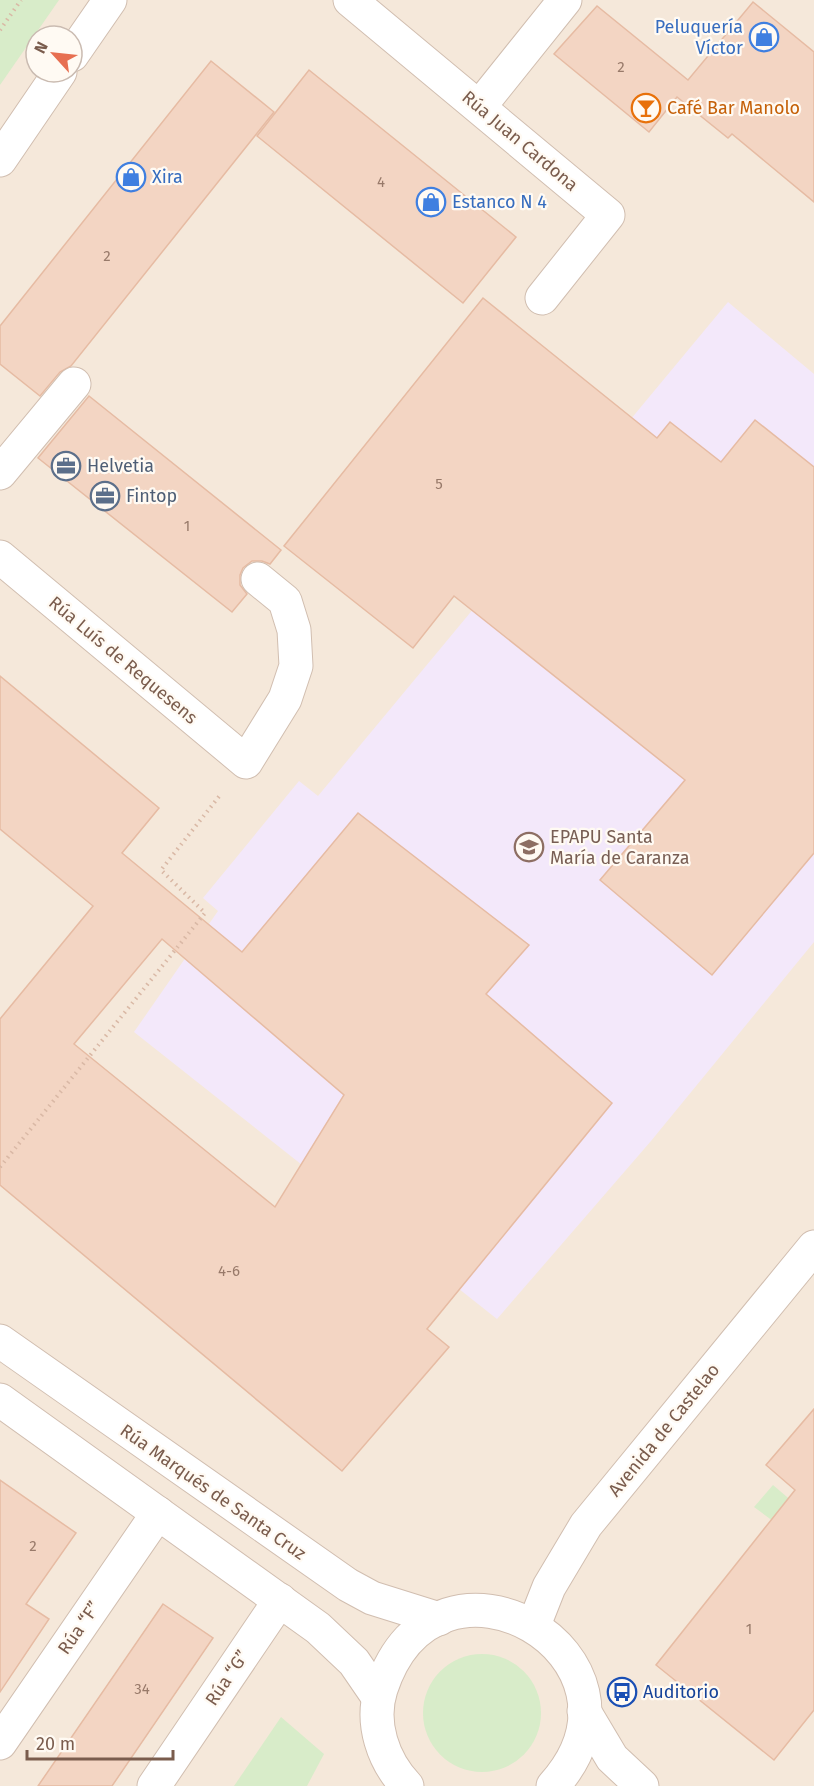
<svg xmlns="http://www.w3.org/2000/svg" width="814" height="1786" font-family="'Fira Sans',sans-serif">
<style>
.residential{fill:#f5e8da;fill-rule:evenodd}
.education{fill:#f3e8fa}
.green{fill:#d8ecc9}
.building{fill:#f3d5c3;stroke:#e6bba3;stroke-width:1.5;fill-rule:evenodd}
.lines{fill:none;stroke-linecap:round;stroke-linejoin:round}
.minor-casing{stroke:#d1beb0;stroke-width:35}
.path{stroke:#d9b8a5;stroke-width:4;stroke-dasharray:1.5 4.5;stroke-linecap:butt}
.minor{stroke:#fff;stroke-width:33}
.labels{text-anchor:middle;stroke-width:4.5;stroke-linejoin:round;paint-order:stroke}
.number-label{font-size:15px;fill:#987a6a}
.shop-label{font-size:18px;fill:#366cbe;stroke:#fffaf3;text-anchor:start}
.food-label{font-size:18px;fill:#c56008;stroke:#fffaf3;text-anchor:start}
.street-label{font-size:18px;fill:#7a5c4d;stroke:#fffaf3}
.service-label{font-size:18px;fill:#4e5e75;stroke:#fffaf3;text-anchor:start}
.education-label{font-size:18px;fill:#785e54;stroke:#fffaf3;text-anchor:start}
.transit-label{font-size:18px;fill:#164399;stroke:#fffaf3;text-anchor:start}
</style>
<rect width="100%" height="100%" fill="#fdf6ec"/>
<!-- residential -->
<path class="residential" d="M0,0H814V1786H0ZM36,36H72V72H36Z"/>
<!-- education -->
<polygon class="education" points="728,302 814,374 814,942 651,1141 497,1319 134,1032 218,911 203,898 299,781 318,796"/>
<!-- green -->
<g class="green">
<polygon points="0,0 59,0 0,85"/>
<polygon points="773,1485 814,1520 773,1521 754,1507"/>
<circle cx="482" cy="1713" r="59"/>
<polygon points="281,1717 324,1754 307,1786 234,1786"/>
</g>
<!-- building -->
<g class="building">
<polygon points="753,2 814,52 814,202 732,134 728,138 677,97 649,132 554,54 597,6 688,80"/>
<polygon points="211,61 274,112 71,366 60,372 40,396 0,364 0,326"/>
<polygon points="309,70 516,237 463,303 257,136"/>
<polygon points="483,298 657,438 670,422 721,462 755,420 814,467 814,853 712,975 600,880 685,780 454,596 413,648 284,546"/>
<polygon points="89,396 281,550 270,564 262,561 252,561 243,568 240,575 240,585 247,594 232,612 38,458"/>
<path d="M0,676L159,808L122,853L242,952L358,813L529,945L486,994L612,1103L427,1329L449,1347L342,1471L0,1185V1019L93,906L0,829ZM162,939L344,1095L275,1207L74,1044Z"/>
<polygon points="814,1409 814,1710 774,1760 656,1665 795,1490 766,1465"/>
<polygon points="0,1480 76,1533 26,1604 49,1619 0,1692"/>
<polygon points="163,1604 213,1638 112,1786 38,1786"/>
</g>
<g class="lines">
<!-- minor casing -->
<g class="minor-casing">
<g id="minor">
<polyline points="350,0 608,215 542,298"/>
<polyline points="72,55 110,0"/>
<polyline points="480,106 565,0"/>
<polyline points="0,160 60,72"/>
<polyline points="0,473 74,384"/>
<polyline points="0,557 246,762 285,699 296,666 294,630 285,601 258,579"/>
<polyline points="0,1341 348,1585 372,1598 439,1619"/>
<polyline points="0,1400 318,1628 354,1662 378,1697"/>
<polyline points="534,1625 549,1587 586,1525 814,1247"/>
<polyline points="584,1711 612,1758 642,1786"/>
<polyline points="0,1743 158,1513"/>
<polyline points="154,1786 280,1600"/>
<path d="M407,1786C383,1761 370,1723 381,1689C436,1520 669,1657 553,1786"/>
</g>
</g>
<!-- path -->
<g class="path">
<polyline points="0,30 21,0"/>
<polyline points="0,1167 205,913 161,870 221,794"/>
</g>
<!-- minor -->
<use href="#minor" class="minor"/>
</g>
<!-- icons -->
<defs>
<g id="shop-ring" transform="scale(1.5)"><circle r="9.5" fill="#fffaf3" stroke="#3f7fe0" stroke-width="1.5"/><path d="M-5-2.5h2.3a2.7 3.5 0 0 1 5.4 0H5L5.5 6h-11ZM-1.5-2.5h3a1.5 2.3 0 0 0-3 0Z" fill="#3f7fe0"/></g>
<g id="bar-ring" transform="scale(1.5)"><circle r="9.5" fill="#fffaf3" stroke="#e8710a" stroke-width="1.5"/><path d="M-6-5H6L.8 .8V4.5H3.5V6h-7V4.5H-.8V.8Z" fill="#e8710a"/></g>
<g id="office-ring" transform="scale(1.5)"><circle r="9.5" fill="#fffaf3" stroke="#5c6f8a" stroke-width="1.5"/><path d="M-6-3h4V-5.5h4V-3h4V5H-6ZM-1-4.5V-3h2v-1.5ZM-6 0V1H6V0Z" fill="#5c6f8a"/></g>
<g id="school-ring" transform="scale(1.5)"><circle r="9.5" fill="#fffaf3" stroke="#8d6e63" stroke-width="1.5"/><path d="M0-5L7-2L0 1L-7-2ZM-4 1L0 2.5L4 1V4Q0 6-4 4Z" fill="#8d6e63"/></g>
<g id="bus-ring" transform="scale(1.5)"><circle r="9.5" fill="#fffaf3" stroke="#1a4fb4" stroke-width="1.5"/><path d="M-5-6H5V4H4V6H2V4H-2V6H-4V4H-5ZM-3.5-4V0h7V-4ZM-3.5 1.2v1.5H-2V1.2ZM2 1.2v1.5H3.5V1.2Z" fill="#1a4fb4"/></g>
</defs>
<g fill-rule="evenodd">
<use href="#shop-ring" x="764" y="37"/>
<use href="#bar-ring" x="646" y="108"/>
<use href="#shop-ring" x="131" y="177"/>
<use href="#shop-ring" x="431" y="202"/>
<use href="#office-ring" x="66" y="466"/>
<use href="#office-ring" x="105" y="496"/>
<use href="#school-ring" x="529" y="847"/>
<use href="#bus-ring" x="622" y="1692"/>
</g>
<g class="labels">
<!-- number labels -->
<g class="number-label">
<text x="621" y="72">2</text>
<text x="381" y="187">4</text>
<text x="107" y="261">2</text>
<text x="439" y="489">5</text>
<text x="187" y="531">1</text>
<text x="229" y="1276">4-6</text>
<text x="33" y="1551">2</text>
<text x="749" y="1634">1</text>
<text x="142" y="1694">34</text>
</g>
<!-- shop labels -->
<g class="shop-label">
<text x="743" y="33" text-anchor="end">Peluquería<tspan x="743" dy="21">Víctor</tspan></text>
<text x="152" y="183">Xira</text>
<text x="452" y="208">Estanco N 4</text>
</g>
<!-- food labels -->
<g class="food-label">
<text x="667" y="114">Café Bar Manolo</text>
</g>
<!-- street labels -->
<g class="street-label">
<text transform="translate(520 141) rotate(40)" y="6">Rúa Juan Cardona</text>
<text transform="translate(123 660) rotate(40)" y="6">Rúa Luís de Requesens</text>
<text transform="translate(664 1430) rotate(-51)" y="6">Avenida de Castelao</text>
<text transform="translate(213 1492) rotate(35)" y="6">Rúa Marqués de Santa Cruz</text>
<text transform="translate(79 1628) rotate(-55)" y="6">Rúa “F”</text>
<text transform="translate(227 1678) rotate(-56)" y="6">Rúa “G”</text>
</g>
<!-- service labels -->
<g class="service-label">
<text x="87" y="472">Helvetia</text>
<text x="126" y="502">Fintop</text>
</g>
<!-- education labels -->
<g class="education-label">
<text x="550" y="843">EPAPU Santa<tspan x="550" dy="21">María de Caranza</tspan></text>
</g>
<!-- transit labels -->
<g class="transit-label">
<text x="643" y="1698">Auditorio</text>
</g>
</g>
<!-- north arrow -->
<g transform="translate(54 54) rotate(297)"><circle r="28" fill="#fffaf3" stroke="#cabbb1" stroke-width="1.5"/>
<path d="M0-4.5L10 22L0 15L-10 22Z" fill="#e76f51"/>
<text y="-9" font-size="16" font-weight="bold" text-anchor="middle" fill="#7a5c4d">N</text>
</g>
<!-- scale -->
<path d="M27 1750v9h146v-9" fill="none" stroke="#7a5c4d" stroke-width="3"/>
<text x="36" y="1750" font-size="18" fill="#7a5c4d" stroke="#fffaf3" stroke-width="4.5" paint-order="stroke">20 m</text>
</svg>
